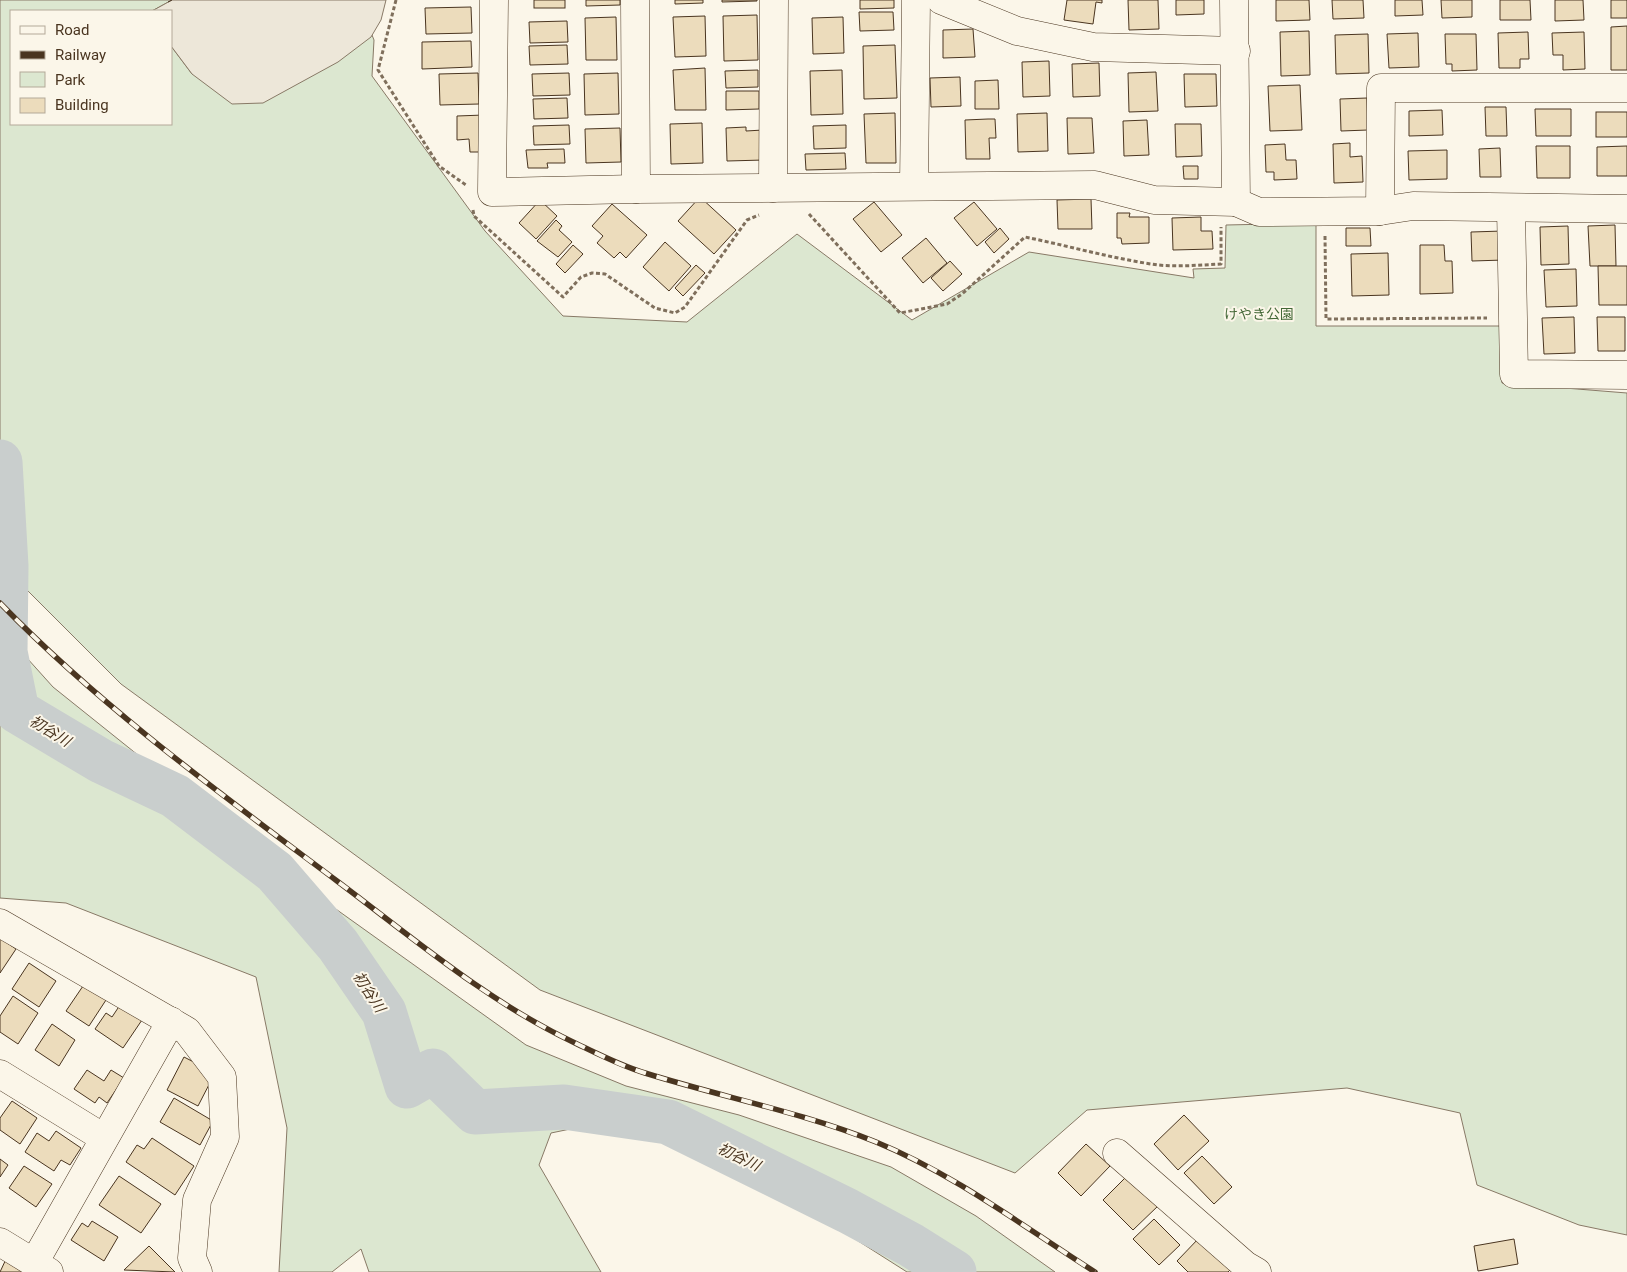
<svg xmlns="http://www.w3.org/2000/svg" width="1627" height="1272" font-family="Roboto,'Noto Sans JP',sans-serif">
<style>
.green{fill:#dce7d0;stroke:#887966}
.parking{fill:#ede7d9;stroke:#887966}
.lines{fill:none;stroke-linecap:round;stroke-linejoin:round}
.river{stroke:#c9cecd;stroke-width:45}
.building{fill:#ecdcbc;stroke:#4a3520}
.minor-casing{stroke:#4a3520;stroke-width:29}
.path{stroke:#7f6f5c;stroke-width:3;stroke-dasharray:4 2.5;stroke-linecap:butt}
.minor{stroke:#fbf6e9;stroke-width:28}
.rail-casing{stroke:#4a3520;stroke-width:5.5}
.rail{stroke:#fbf6e9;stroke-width:4;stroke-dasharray:11;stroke-linecap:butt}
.fence{stroke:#4a3520;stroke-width:1;stroke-dasharray:6 2.5;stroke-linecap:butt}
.labels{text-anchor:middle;stroke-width:4;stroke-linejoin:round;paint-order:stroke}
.park-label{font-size:14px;fill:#436837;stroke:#fbf6e9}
.water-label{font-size:15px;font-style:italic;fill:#4a3520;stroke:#fbf6e9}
</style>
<rect width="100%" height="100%" fill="#fbf6e9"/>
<!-- green -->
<g class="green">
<polygon points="0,0 172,0 152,11 11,11 11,124 171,124 171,46 192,74 372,35 374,40 372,76 485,231 563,316 687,322 797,234 912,320 1029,252 1194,278 1193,269 1225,268 1226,225 1316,223 1316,326 1501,326 1502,383 1627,393 1627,1235 1579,1225 1477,1185 1460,1113 1347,1088 1087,1110 1015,1173 540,990 121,684 0,563"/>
<polygon points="0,628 53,687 284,872 526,1045 626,1086 739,1115 891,1167 976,1216 1055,1272 907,1272 833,1225 769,1179 672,1135 604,1122 551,1133 539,1165 601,1272 369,1272 361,1249 332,1272 279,1272 287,1128 256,977 66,903 0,898"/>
</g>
<!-- parking -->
<polygon class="parking" points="172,0 386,0 381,20 371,37 338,62 263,103 232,104 192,74 171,46 171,11 152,11"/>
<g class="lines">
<!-- river -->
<polyline class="river" points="0,462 6,566 5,652 17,711 101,761 175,796 275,872 338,945 384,1012 407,1086 433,1071 475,1112 564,1107 668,1122 848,1211 911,1245 954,1272"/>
</g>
<!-- building -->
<g class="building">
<rect x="534" y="0" width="31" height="8"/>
<polygon points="586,0 620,0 620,5 586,6"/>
<polygon points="675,0 703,0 703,3 675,4"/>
<polygon points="722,0 757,0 757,1 722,2"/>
<polygon points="860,0 894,0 894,8 860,9"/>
<polygon points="1067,0 1102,0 1102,3 1096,2 1093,24 1064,20"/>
<polygon points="1128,0 1158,0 1159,29 1129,30"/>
<polygon points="1176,0 1204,0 1204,14 1176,15"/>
<polygon points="1276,0 1309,0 1310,20 1276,21"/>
<polygon points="1332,0 1363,0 1364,18 1333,19"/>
<polygon points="1395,0 1422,0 1423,15 1395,16"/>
<polygon points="1441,0 1472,0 1472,17 1442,18"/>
<polygon points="1500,0 1530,0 1531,20 1500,20"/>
<polygon points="1555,0 1583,0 1584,20 1555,21"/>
<rect x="1611" y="0" width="16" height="18"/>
<polygon points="471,7 472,33 426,34 425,8"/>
<polygon points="859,12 893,12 894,30 860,31"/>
<polygon points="757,15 758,60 724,61 723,16"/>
<polygon points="705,16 706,56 675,57 673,17"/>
<polygon points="616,17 617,60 586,60 585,18"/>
<polygon points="843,17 844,53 813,54 812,18"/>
<polygon points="567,21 568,42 530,43 529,22"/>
<polygon points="1627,26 1627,70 1611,70 1611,27"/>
<polygon points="973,29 975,57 943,58 943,30"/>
<polygon points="1309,31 1310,75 1281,76 1280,32"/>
<polygon points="1528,32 1529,59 1520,59 1520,68 1499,68 1498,33"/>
<polygon points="1584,32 1585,69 1563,70 1563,55 1553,55 1552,33"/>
<polygon points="1418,33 1419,67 1389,68 1387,34"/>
<polygon points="1368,34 1369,73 1336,74 1335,35"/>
<polygon points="1445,34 1476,34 1477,70 1452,71 1452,64 1446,64"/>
<polygon points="471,41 472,67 422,69 422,42"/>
<polygon points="567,45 568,64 530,65 529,46"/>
<polygon points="895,45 897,98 864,99 863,46"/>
<polygon points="1049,61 1050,96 1023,97 1022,62"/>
<polygon points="1099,63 1100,96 1073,97 1072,64"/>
<polygon points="705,68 706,110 675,110 673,70"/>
<polygon points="758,70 758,87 726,88 725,71"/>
<polygon points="842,70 843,114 811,115 810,71"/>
<polygon points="1156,72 1158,111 1129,112 1128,73"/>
<polygon points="478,73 479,104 440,105 439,74"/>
<polygon points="569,73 570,95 533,96 532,74"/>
<polygon points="618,73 619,114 585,115 584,74"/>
<polygon points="1184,74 1216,74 1217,106 1185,107"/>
<polygon points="960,77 961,106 931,107 930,78"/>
<polygon points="998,80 999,109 975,109 975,81"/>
<polygon points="1300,85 1302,130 1270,131 1268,86"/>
<polygon points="726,91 759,91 759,109 726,110"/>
<polygon points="567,98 568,118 534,119 533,99"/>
<polygon points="1367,98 1368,130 1341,131 1340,99"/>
<polygon points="1485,107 1506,107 1507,136 1486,136"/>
<polygon points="1535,109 1571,109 1571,136 1536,136"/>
<polygon points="1442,110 1443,135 1409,136 1409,111"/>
<rect x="1596" y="112" width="31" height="25"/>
<polygon points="895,113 896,163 866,163 864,114"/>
<polygon points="1047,113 1048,151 1018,152 1017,114"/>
<polygon points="484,115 489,152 470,152 469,139 457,140 457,116"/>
<polygon points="1067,118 1092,118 1094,153 1068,154"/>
<polygon points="988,119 995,119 996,138 989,138 990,159 966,159 965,120"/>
<polygon points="1147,120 1149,155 1124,156 1123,121"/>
<polygon points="702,123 703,163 671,164 670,124"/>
<polygon points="1175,124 1201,124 1202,156 1176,157"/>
<polygon points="569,125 570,144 534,145 533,126"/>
<polygon points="846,125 846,148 814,149 813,126"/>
<polygon points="746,127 746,131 763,130 764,160 727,161 726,128"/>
<polygon points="620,128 621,162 586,163 585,129"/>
<polygon points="1350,143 1350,157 1362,156 1363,182 1334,183 1333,144"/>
<polygon points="1285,144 1286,160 1296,160 1297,179 1274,180 1274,172 1266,172 1265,145"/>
<polygon points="1536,146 1570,146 1570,178 1537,178"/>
<polygon points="1627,146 1627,176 1597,176 1597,147"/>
<polygon points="1500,148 1501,177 1480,177 1479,149"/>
<polygon points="564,149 565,163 547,163 548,168 528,168 526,150"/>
<polygon points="1447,150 1447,179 1409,180 1408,151"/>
<polygon points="845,153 846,169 806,170 805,154"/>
<polygon points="1183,166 1198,166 1198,179 1184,179"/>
<polygon points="700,197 736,230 714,254 678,221"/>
<polygon points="1091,199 1092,229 1058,229 1057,200"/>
<polygon points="540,200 557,216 536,239 519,223"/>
<polygon points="874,202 902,235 881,252 853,219"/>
<polygon points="974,202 997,229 977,246 954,218"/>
<polygon points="612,204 647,235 626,258 620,252 614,258 597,243 603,236 592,226"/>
<polygon points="1117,213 1130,213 1129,217 1149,217 1149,243 1122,244 1121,238 1117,238"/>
<polygon points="1201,217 1201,231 1212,231 1213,249 1173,250 1172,218"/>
<polygon points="556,220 562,226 559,230 572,242 558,257 537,241"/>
<polygon points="1615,225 1616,266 1590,266 1588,226"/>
<polygon points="1568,226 1569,264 1541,265 1540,227"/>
<polygon points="1000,228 1009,239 994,253 985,242"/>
<polygon points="1346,228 1370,228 1371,246 1346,246"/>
<polygon points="1503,231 1504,260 1472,261 1471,232"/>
<polygon points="926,238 947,263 923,283 902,258"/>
<polygon points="665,242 691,266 669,291 643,267"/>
<polygon points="573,245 583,254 565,273 556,264"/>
<polygon points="1420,245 1444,245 1445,261 1452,261 1453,293 1420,294"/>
<polygon points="1388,253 1389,295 1352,296 1351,254"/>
<polygon points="950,261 962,274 943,291 931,278"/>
<polygon points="696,265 705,273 683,296 675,288"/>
<polygon points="1598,266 1627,266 1627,305 1599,305"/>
<polygon points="1576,269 1577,306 1546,307 1544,270"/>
<polygon points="1574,317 1575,353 1544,354 1542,318"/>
<polygon points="1597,317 1625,317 1625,351 1598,351"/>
<polygon points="0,938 16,949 0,973"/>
<polygon points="29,963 56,981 39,1007 12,989"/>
<polygon points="83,986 106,1000 89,1026 66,1011"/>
<polygon points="13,996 38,1013 18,1044 0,1032 0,1016"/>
<polygon points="122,1002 144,1017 123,1048 95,1029 106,1013 112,1017"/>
<polygon points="52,1024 75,1040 59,1066 35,1050"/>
<polygon points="184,1057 215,1073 198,1106 167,1090"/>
<polygon points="87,1070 104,1081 111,1070 124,1078 107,1103 99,1097 95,1103 74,1089"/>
<polygon points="174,1098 213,1121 200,1145 160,1122"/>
<polygon points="12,1101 37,1118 20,1144 0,1130 0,1118"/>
<polygon points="1184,1115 1209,1141 1178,1170 1154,1144"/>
<polygon points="56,1131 81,1148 70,1165 61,1160 54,1171 25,1152 37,1133 49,1141"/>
<polygon points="152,1138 194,1166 175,1195 126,1162 137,1145 144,1149"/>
<polygon points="1086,1144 1110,1166 1081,1196 1058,1173"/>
<polygon points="1202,1156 1232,1187 1214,1204 1184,1173"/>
<polygon points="0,1159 8,1165 0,1177"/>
<polygon points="24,1166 52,1184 36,1207 9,1188"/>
<polygon points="1129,1174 1159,1205 1133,1230 1103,1200"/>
<polygon points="119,1176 161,1204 141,1233 99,1205"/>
<polygon points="1154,1219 1180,1245 1159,1265 1133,1239"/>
<polygon points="92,1221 118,1237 104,1261 71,1240 82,1223 88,1227"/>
<polygon points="1200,1237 1232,1268 1228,1272 1188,1272 1177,1261"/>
<polygon points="1514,1239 1518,1264 1478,1271 1474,1246"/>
<polygon points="149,1246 175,1272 124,1270"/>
<polygon points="7,1257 30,1272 0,1272"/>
</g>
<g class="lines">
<!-- minor casing -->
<g class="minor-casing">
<g id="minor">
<polyline points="494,0 492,192 636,189"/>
<polyline points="635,0 636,189 1095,185 1154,200 1236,202"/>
<polyline points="941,0 1017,31 1093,47 1236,51"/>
<polyline points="1234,0 1236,202 1259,212 1380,211 1413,206 1627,209"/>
<polyline points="914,186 916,0"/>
<polyline points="773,188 774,0"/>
<polyline points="1511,208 1514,374 1627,375"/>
<polyline points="1380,211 1381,88 1627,88"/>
<polyline points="0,923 187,1031 222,1077 225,1137 197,1200 192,1258 198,1272"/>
<polyline points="0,1074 104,1138"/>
<polyline points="1117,1153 1245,1265 1257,1272"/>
<polyline points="0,1242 49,1272"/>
<polyline points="34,1263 171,1021"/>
</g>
</g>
<!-- path -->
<g class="path">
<polyline points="396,0 378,70 439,166 466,185"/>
<polyline points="473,210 474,216 563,297 581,277 592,273 605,274 655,308 675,313 685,307 747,220 759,215"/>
<path d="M809,214L900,313L947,304L962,294L1025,237C1069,246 1114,259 1158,265C1179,267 1200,265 1221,264V227"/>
<polyline points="1325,236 1326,319 1487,318"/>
</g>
<!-- minor -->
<use href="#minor" class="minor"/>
<!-- rail casing -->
<g class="rail-casing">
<path id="rail" d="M0,603C101,707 221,794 337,881C413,938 487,1001 573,1042C596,1053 621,1066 645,1073C722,1097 801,1112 876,1142C954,1174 1024,1227 1095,1272"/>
</g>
<!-- rail -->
<use href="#rail" class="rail"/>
<!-- fence -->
<polyline class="fence" points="168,2 172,0"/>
</g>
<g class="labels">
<!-- park labels -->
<g class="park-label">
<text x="1259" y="319">けやき公園</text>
</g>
<!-- water labels -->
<g class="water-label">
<text transform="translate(50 731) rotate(31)" y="5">初谷川</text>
<text transform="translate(369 992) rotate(57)" y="5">初谷川</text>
<text transform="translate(739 1157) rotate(26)" y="5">初谷川</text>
</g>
</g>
<!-- legend -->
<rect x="10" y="10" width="162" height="115" fill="#fbf6e9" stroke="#b4a999"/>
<rect x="20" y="26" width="25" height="8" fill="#fbf6e9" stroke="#b4a999"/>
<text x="55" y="35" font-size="15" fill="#4a3520">Road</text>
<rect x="20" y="51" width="25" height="8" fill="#4a3520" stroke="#b4a999"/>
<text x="55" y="60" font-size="15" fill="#4a3520">Railway</text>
<rect x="20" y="72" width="25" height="15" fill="#dce7d0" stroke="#b4a999"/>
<text x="55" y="85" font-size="15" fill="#4a3520">Park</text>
<rect x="20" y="98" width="25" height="15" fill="#ecdcbc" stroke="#b4a999"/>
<text x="55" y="110" font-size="15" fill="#4a3520">Building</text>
</svg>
